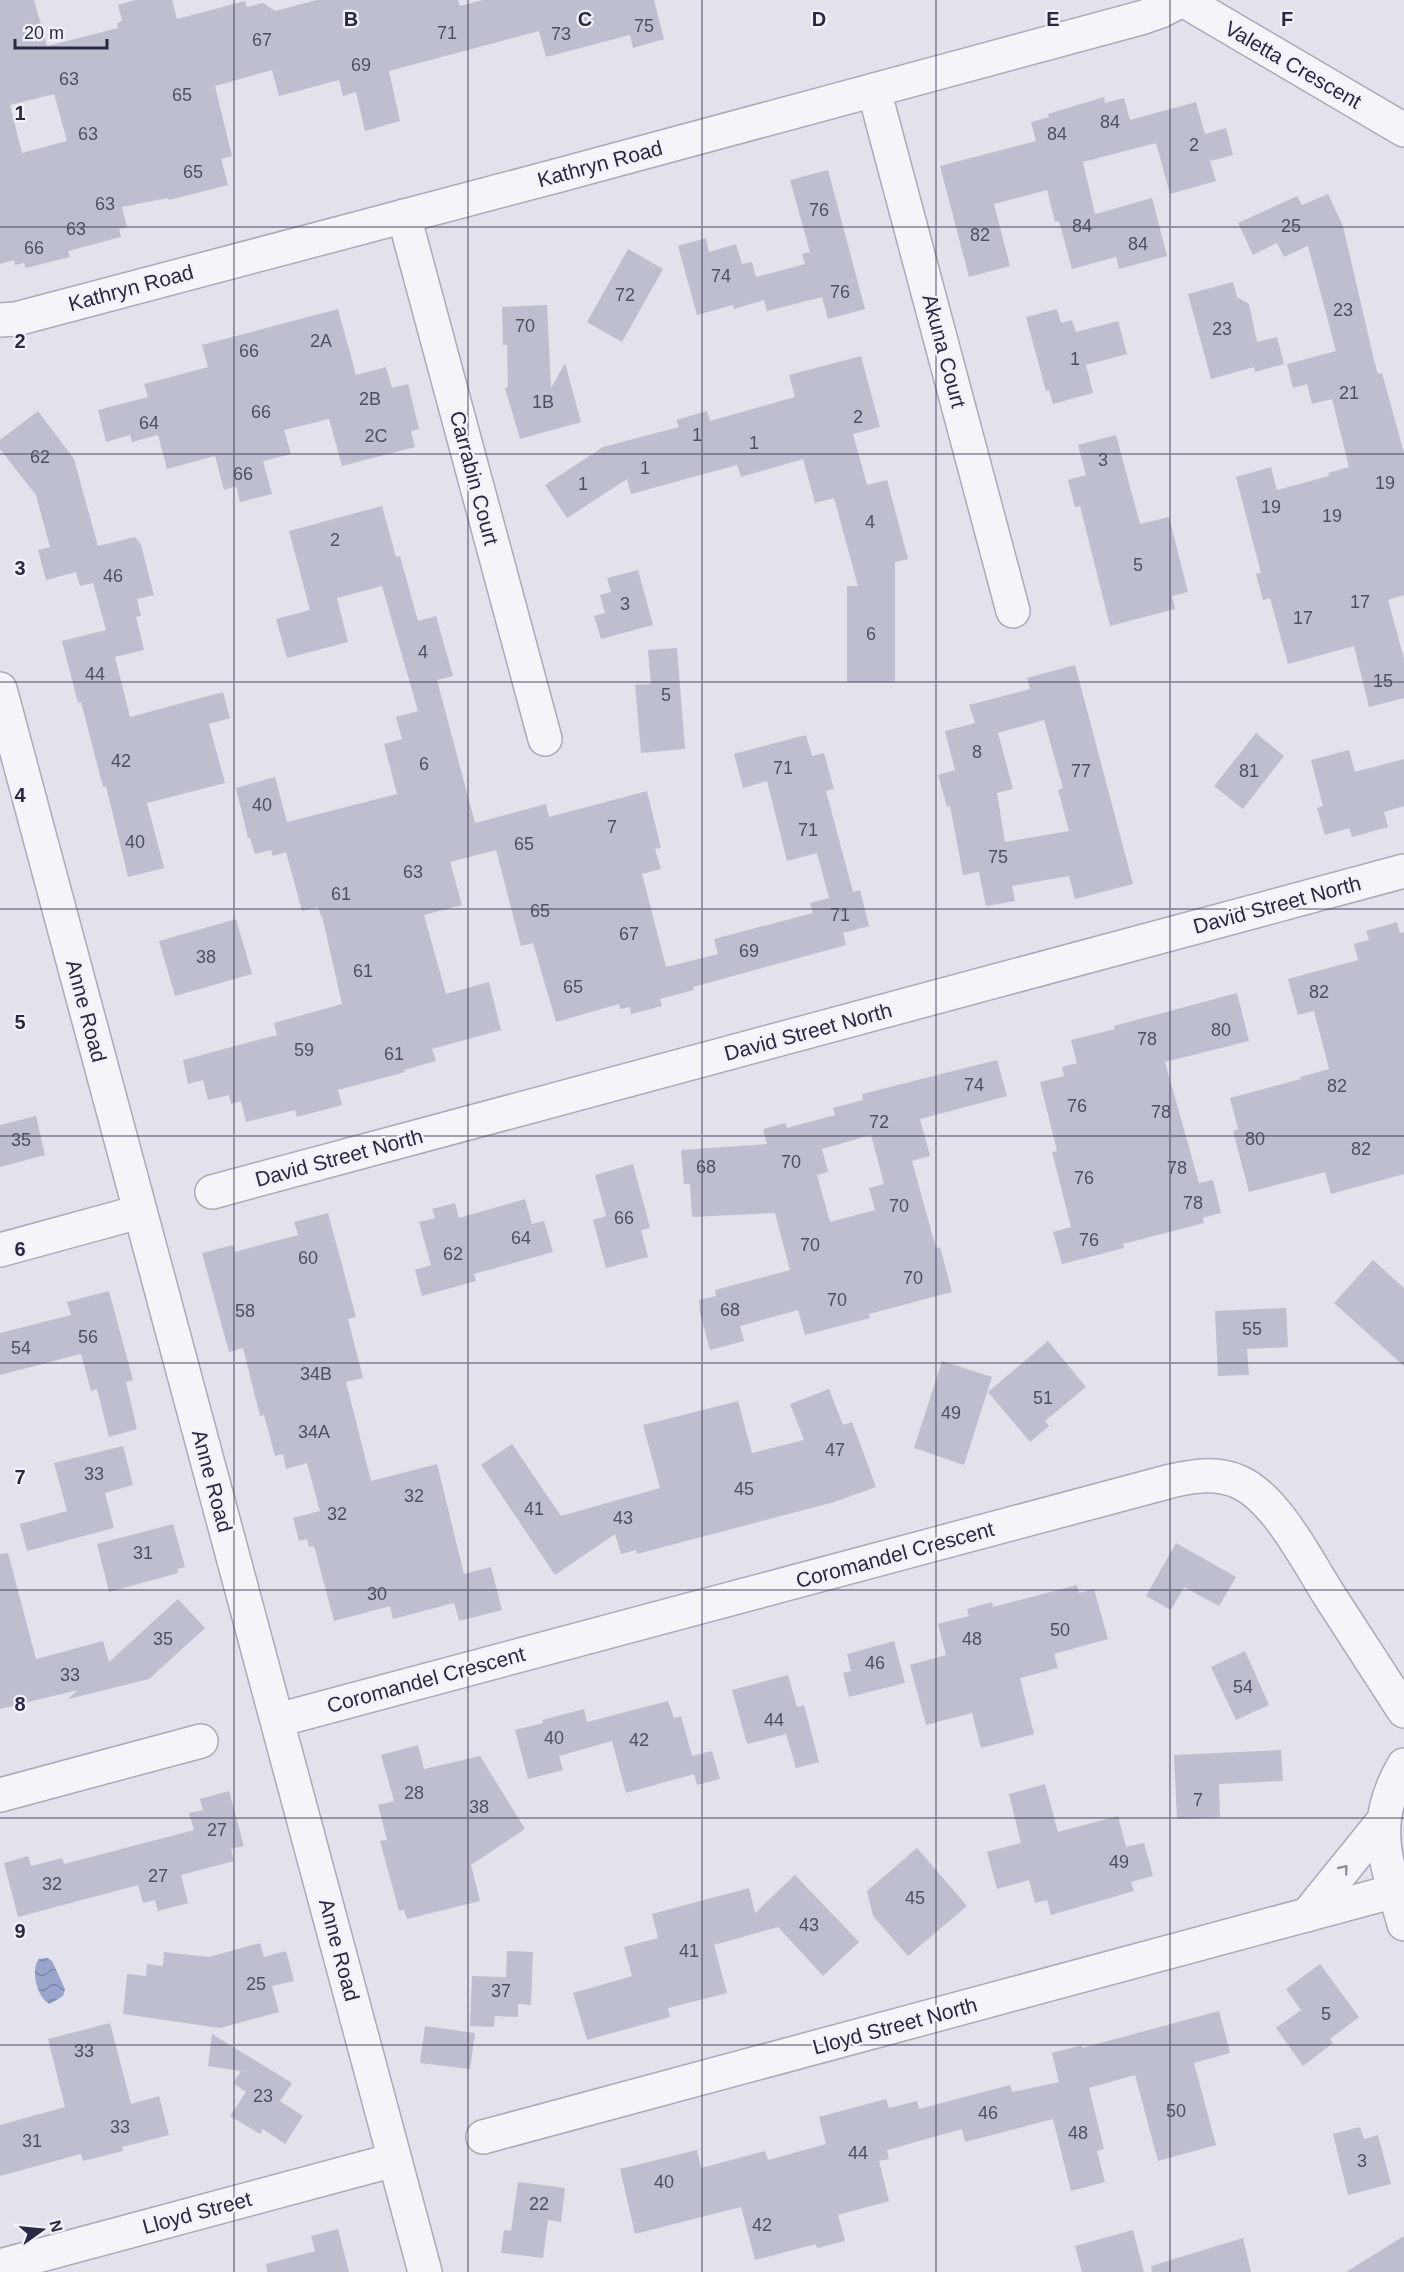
<svg xmlns="http://www.w3.org/2000/svg" width="1404" height="2272" font-family="Arial,sans-serif">
<style>
.water{fill:url(#water-waves)}
.building{fill:#bebfce;fill-rule:evenodd}
.lines{fill:none;stroke-linecap:round;stroke-linejoin:round}
.minor-casing{stroke:#aaabb9;stroke-width:36}
.minor{stroke:#f4f5f9;stroke-width:33}
.oneway{stroke:#8e909e}
.grid{fill:none;stroke:#282a44;stroke-width:1.5;stroke-opacity:0.55}
.labels{text-anchor:middle;stroke-width:4.5;stroke-linejoin:round;paint-order:stroke}
.number-label{font-size:18px;fill:#4e4f66}
.street-label{font-size:21px;fill:#282a44;stroke:#f1f2f8}
.grid-label{font-size:20px;text-anchor:middle;font-weight:bold;fill:#282a44;stroke:#f1f2f8;stroke-width:4.5;stroke-linejoin:round;paint-order:stroke}
</style>
<defs>
<pattern id="water-waves" width="16" height="10" patternUnits="userSpaceOnUse" patternTransform="scale(1.5)"><rect width="16" height="10" fill="#9aa4cd"/><path d="M0 5q4-4 8 0t8 0" fill="none" stroke="#7e86a8"/></pattern>
</defs>
<rect width="100%" height="100%" fill="#e1e2eb"/>
<!-- water -->
<path class="water" d="M48,1958L52,1961L65,1989L63,1996L50,2004C37,1999 30,1969 39,1959Z"/>
<!-- building -->
<g class="building">
<path d="M0,0H34L47,46L118,28L117,23L122,21L118,5L135,0H172L177,19L245,1L247,7L263,3L275,11L317,0H458L460,6L483,0H654L664,39L633,48L630,35L546,57L539,31L389,71L400,121L365,131L356,92L343,96L339,80L279,96L272,70L215,86L232,156L221,159L228,185L169,200L168,198L122,207L127,227L119,229L121,237L68,251L70,257L26,268L24,263L15,265L14,260L0,264ZM54,94L67,141L22,153L10,105Z"/>
<polygon points="1104,97 1105,103 1124,98 1130,120 1196,102 1205,134 1226,128 1233,155 1210,161 1216,181 1170,194 1156,143 1083,162 1095,214 1152,198 1167,256 1119,269 1116,257 1072,269 1059,221 1055,222 1047,190 994,204 1010,266 969,277 940,166 1036,141 1031,122 1049,117 1048,114"/>
<polygon points="828,170 865,309 828,319 822,297 767,311 764,300 734,309 733,305 697,315 678,246 706,238 709,252 736,244 742,264 752,262 756,277 805,264 802,254 810,252 790,180"/>
<polygon points="1328,194 1343,226 1374,360 1378,374 1382,373 1404,453 1404,595 1388,600 1404,659 1404,698 1369,707 1354,646 1288,664 1270,598 1263,600 1256,574 1261,573 1236,477 1271,467 1277,490 1329,476 1328,473 1349,467 1332,399 1312,404 1307,384 1293,388 1287,364 1336,351 1308,246 1284,257 1277,243 1253,255 1238,223 1297,196 1302,205"/>
<polygon points="628,249 663,269 622,342 587,322"/>
<polygon points="1233,282 1237,297 1249,304 1257,342 1277,337 1284,364 1255,372 1254,367 1211,379 1188,294"/>
<polygon points="547,305 551,388 565,363 581,422 520,439 505,388 508,387 507,345 503,345 502,307"/>
<polygon points="338,309 356,375 386,367 392,388 408,384 419,429 411,431 415,447 342,466 329,419 284,430 291,454 263,461 272,494 240,502 236,486 224,490 215,456 167,469 158,435 132,442 130,435 106,442 98,410 148,397 144,384 208,367 202,345"/>
<polygon points="1057,309 1061,323 1072,320 1076,332 1118,321 1127,354 1086,365 1093,393 1053,404 1049,390 1046,391 1026,317"/>
<polygon points="861,356 880,427 853,434 867,485 887,480 908,559 895,562 895,682 847,682 847,586 858,586 834,498 815,503 803,459 741,477 737,465 631,494 627,479 567,518 545,485 603,447 679,427 676,420 707,411 710,421 795,397 789,375"/>
<polygon points="38,411 74,459 98,546 135,537 141,545 154,595 137,599 141,616 136,617 144,650 115,657 130,717 223,692 230,718 209,724 225,783 147,803 164,868 128,877 106,786 103,787 81,702 78,703 62,641 106,630 93,583 80,586 76,572 46,580 38,550 50,547 36,495 0,449 0,440"/>
<polygon points="1116,435 1140,524 1169,517 1188,592 1172,596 1175,609 1110,626 1080,506 1075,507 1068,480 1086,475 1078,445"/>
<polygon points="382,506 396,557 400,556 418,621 436,616 453,676 437,680 475,823 546,804 549,817 647,791 661,848 655,849 661,869 642,874 666,967 718,954 714,939 813,913 810,903 829,898 817,853 787,861 767,781 743,788 734,754 806,735 812,756 824,753 834,789 826,791 853,892 860,890 869,926 843,933 846,945 693,987 694,990 660,999 662,1006 631,1014 630,1007 620,1009 619,1004 556,1022 533,943 521,946 496,850 450,862 462,905 424,915 446,994 489,982 501,1030 432,1049 436,1061 404,1070 405,1072 338,1090 342,1105 297,1117 295,1110 246,1122 241,1101 231,1104 229,1095 208,1100 203,1080 188,1084 183,1060 277,1035 274,1023 342,1004 322,916 321,916 318,907 302,911 286,852 273,856 271,850 255,854 250,838 248,838 236,788 275,777 287,822 397,794 384,744 402,739 396,717 418,711 382,586 337,598 348,642 287,658 276,619 310,610 289,531"/>
<polygon points="638,570 653,625 601,639 594,616 605,613 600,595 611,592 607,578"/>
<polygon points="677,648 685,749 641,753 635,685 651,684 648,650"/>
<path d="M1075,665L1133,884L1075,899L1069,876L1012,886L1015,901L986,906L979,872L963,875L950,806L947,807L938,775L955,770L945,731L975,723L969,705L1030,689L1027,678ZM1044,720L1063,788L1058,790L1069,831L1005,842L997,793L1013,789L998,733Z"/>
<polygon points="1256,733 1284,756 1243,809 1214,786"/>
<polygon points="1349,750 1355,772 1404,759 1404,806 1384,812 1388,827 1352,837 1349,828 1325,835 1317,808 1323,806 1311,760"/>
<polygon points="236,919 252,974 175,996 159,941"/>
<polygon points="1397,922 1400,933 1404,932 1404,1174 1331,1194 1325,1172 1249,1192 1233,1131 1238,1129 1230,1098 1301,1079 1300,1077 1329,1069 1314,1011 1298,1015 1288,979 1358,960 1354,944 1369,940 1366,931"/>
<polygon points="1237,993 1249,1041 1165,1062 1199,1183 1213,1180 1221,1213 1203,1218 1204,1223 1123,1244 1124,1248 1062,1264 1053,1232 1071,1227 1052,1152 1057,1151 1040,1082 1064,1076 1062,1067 1077,1063 1071,1040 1115,1029 1114,1026"/>
<path d="M997,1060L1007,1096L920,1119L930,1156L912,1161L936,1248L940,1247L952,1292L869,1314L870,1318L805,1335L798,1310L740,1326L744,1341L710,1350L700,1313L699,1300L716,1296L715,1290L790,1270L775,1213L692,1217L690,1184H684L681,1150L767,1144L763,1129L785,1123L787,1128L835,1115L833,1108L863,1100L862,1094ZM871,1135L884,1184L869,1188L875,1210L830,1222L817,1175L828,1172L822,1149Z"/>
<polygon points="36,1116 45,1155 0,1167 0,1125"/>
<polygon points="633,1164 650,1228 641,1230 648,1257 606,1268 593,1220 606,1216 595,1175"/>
<polygon points="525,1199 532,1224 544,1221 553,1252 474,1274 476,1281 422,1296 415,1270 431,1265 419,1222 435,1218 432,1209 455,1203 459,1218"/>
<polygon points="328,1213 356,1317 348,1319 363,1378 346,1382 371,1481 437,1464 464,1574 491,1567 502,1610 459,1621 454,1603 393,1619 390,1606 334,1621 314,1546 309,1547 307,1539 299,1541 293,1518 320,1511 307,1463 286,1469 283,1454 275,1456 264,1415 260,1416 243,1348 229,1352 202,1253 233,1245 235,1252 298,1235 294,1222"/>
<polygon points="1373,1260 1404,1288 1404,1366 1334,1303"/>
<polygon points="109,1291 133,1380 126,1382 137,1429 109,1437 97,1389 91,1391 81,1354 0,1375 0,1333 71,1315 67,1302"/>
<polygon points="1286,1308 1288,1347 1247,1349 1249,1375 1218,1376 1215,1311"/>
<polygon points="1048,1341 1086,1387 1045,1421 1049,1426 1030,1442 988,1392"/>
<polygon points="942,1361 992,1377 964,1465 914,1448"/>
<polygon points="829,1389 843,1425 852,1422 876,1487 834,1502 637,1554 636,1550 621,1554 615,1534 555,1575 481,1465 512,1444 561,1516 660,1488 643,1425 738,1401 752,1453 804,1440 790,1404"/>
<polygon points="123,1446 133,1485 105,1493 114,1528 27,1551 20,1524 67,1511 54,1463"/>
<polygon points="173,1524 185,1567 177,1569 178,1573 109,1592 97,1544"/>
<polygon points="1176,1543 1236,1577 1219,1606 1184,1587 1171,1610 1146,1596"/>
<polygon points="8,1553 36,1659 103,1641 109,1662 178,1599 205,1628 149,1679 68,1699 78,1690 0,1709 0,1554"/>
<polygon points="1077,1585 1079,1593 1094,1589 1108,1639 1054,1654 1058,1668 1020,1678 1034,1734 981,1748 972,1713 926,1725 910,1665 946,1655 938,1624 969,1616 967,1609 992,1602 993,1607"/>
<polygon points="894,1641 905,1683 849,1697 843,1673 851,1671 847,1654"/>
<polygon points="1245,1651 1269,1705 1236,1720 1211,1667"/>
<polygon points="788,1675 797,1707 804,1705 819,1762 796,1768 786,1734 747,1744 732,1690"/>
<polygon points="668,1701 674,1718 681,1716 692,1756 712,1751 720,1779 697,1785 694,1774 626,1793 612,1741 559,1756 563,1770 528,1779 515,1730 543,1723 542,1720 584,1709 587,1722"/>
<polygon points="418,1745 424,1769 480,1756 525,1829 471,1865 480,1901 407,1919 404,1910 399,1911 380,1841 387,1840 378,1805 394,1801 381,1755"/>
<polygon points="1281,1750 1283,1781 1219,1784 1220,1817 1177,1819 1174,1755"/>
<polygon points="1045,1784 1058,1832 1118,1816 1126,1847 1144,1843 1153,1876 1131,1882 1134,1891 1051,1915 1047,1900 1035,1903 1029,1880 997,1889 987,1852 1021,1843 1009,1794"/>
<polygon points="229,1791 244,1846 231,1849 234,1861 181,1875 188,1903 158,1911 155,1900 143,1903 138,1885 18,1917 4,1863 28,1856 31,1866 62,1858 64,1864 194,1830 189,1813 203,1810 200,1799"/>
<polygon points="917,1848 967,1906 908,1956 873,1916 867,1891"/>
<polygon points="795,1875 859,1942 823,1976 778,1927 714,1945 727,1993 668,2008 670,2017 587,2040 573,1993 632,1976 624,1947 658,1938 652,1914 749,1888 755,1913"/>
<polygon points="260,1943 264,1957 286,1951 294,1981 272,1986 279,2012 220,2028 123,2014 127,1974 146,1976 147,1964 163,1966 164,1952 209,1957"/>
<polygon points="507,1951 533,1952 531,2005 518,2004 518,2017 495,2016 494,2027 470,2026 472,1976 506,1977"/>
<polygon points="1320,1964 1359,2017 1330,2039 1333,2043 1303,2066 1276,2028 1301,2010 1286,1989"/>
<polygon points="1219,2011 1230,2053 1194,2063 1216,2145 1158,2161 1135,2075 1089,2088 1104,2149 1097,2151 1105,2182 1071,2191 1053,2119 965,2142 962,2129 887,2150 889,2159 879,2161 889,2201 838,2215 845,2241 817,2248 816,2244 755,2260 741,2207 635,2234 620,2169 697,2150 701,2168 765,2151 768,2160 826,2144 819,2117 886,2099 889,2108 917,2101 919,2109 1010,2085 1012,2092 1059,2082 1052,2053 1082,2045 1082,2048"/>
<polygon points="110,2023 131,2104 159,2096 169,2135 122,2147 123,2151 83,2161 81,2154 0,2176 0,2125 65,2107 48,2039"/>
<polygon points="425,2026 475,2033 470,2069 420,2063"/>
<polygon points="212,2034 292,2083 280,2101 303,2116 285,2144 263,2129 260,2134 230,2116 246,2092 233,2083 241,2071 208,2066"/>
<polygon points="1360,2127 1364,2139 1378,2135 1391,2184 1348,2195 1333,2134"/>
<polygon points="518,2182 565,2188 561,2222 548,2220 543,2258 501,2253 504,2230 511,2231"/>
<polygon points="338,2229 349,2272 267,2272 266,2264 315,2251 311,2236"/>
<polygon points="1133,2230 1144,2272 1082,2272 1075,2246"/>
<polygon points="1404,2236 1404,2272 1346,2272"/>
<polygon points="1243,2238 1251,2272 1152,2272 1151,2266"/>
</g>
<g class="lines">
<!-- minor casing -->
<g class="minor-casing">
<g id="minor">
<polyline points="1183,0 1404,130"/>
<polyline points="874,90 1013,611"/>
<polyline points="404,216 545,739"/>
<polyline points="0,320 16,319 556,176 1144,17 1161,11 1182,0"/>
<polyline points="0,689 425,2272"/>
<polyline points="212,1192 1404,871"/>
<polyline points="0,1250 139,1212"/>
<path d="M278,1720L1171,1481C1193,1476 1217,1472 1239,1482C1276,1498 1308,1562 1329,1595C1354,1634 1379,1673 1404,1711"/>
<path d="M1404,1765C1368,1826 1387,1861 1404,1924"/>
<polyline points="0,1795 201,1741"/>
<polyline points="1307,1915 1383,1821"/>
<polyline points="483,2137 1395,1891"/>
<polyline points="0,2266 394,2160"/>
</g>
</g>
<!-- minor -->
<use href="#minor" class="minor"/>
</g>
<!-- one-way arrows -->
<defs><path id="oneway-chevron" d="M-2-3.5L2.5 0L-2 3.5" fill="none" stroke-width="1.6" stroke-linecap="round" stroke-linejoin="round" transform="scale(1.5)"/></defs>
<use class="oneway" href="#oneway-chevron" transform="translate(1344 1869) rotate(-51)"/>
<!-- grid -->
<path class="grid" d="M234,0V2272M468,0V2272M702,0V2272M936,0V2272M1170,0V2272M0,227H1404M0,454H1404M0,682H1404M0,909H1404M0,1136H1404M0,1363H1404M0,1590H1404M0,1818H1404M0,2045H1404"/>
<g class="labels">
<!-- number labels -->
<g class="number-label">
<text x="644" y="32">75</text>
<text x="447" y="39">71</text>
<text x="561" y="40">73</text>
<text x="262" y="46">67</text>
<text x="361" y="71">69</text>
<text x="69" y="85">63</text>
<text x="182" y="101">65</text>
<text x="1110" y="128">84</text>
<text x="88" y="140">63</text>
<text x="1057" y="140">84</text>
<text x="1194" y="151">2</text>
<text x="193" y="178">65</text>
<text x="105" y="210">63</text>
<text x="819" y="216">76</text>
<text x="1082" y="232">84</text>
<text x="1291" y="232">25</text>
<text x="76" y="235">63</text>
<text x="980" y="241">82</text>
<text x="1138" y="250">84</text>
<text x="34" y="254">66</text>
<text x="721" y="282">74</text>
<text x="840" y="298">76</text>
<text x="625" y="301">72</text>
<text x="1343" y="316">23</text>
<text x="525" y="332">70</text>
<text x="1222" y="335">23</text>
<text x="321" y="347">2A</text>
<text x="249" y="357">66</text>
<text x="1075" y="365">1</text>
<text x="1349" y="399">21</text>
<text x="370" y="405">2B</text>
<text x="543" y="408">1B</text>
<text x="261" y="418">66</text>
<text x="858" y="423">2</text>
<text x="149" y="429">64</text>
<text x="697" y="441">1</text>
<text x="376" y="442">2C</text>
<text x="754" y="449">1</text>
<text x="40" y="463">62</text>
<text x="1103" y="466">3</text>
<text x="645" y="474">1</text>
<text x="243" y="480">66</text>
<text x="1385" y="489">19</text>
<text x="583" y="490">1</text>
<text x="1271" y="513">19</text>
<text x="1332" y="522">19</text>
<text x="870" y="528">4</text>
<text x="335" y="546">2</text>
<text x="1138" y="571">5</text>
<text x="113" y="582">46</text>
<text x="1360" y="608">17</text>
<text x="625" y="610">3</text>
<text x="1303" y="624">17</text>
<text x="871" y="640">6</text>
<text x="423" y="658">4</text>
<text x="95" y="680">44</text>
<text x="1383" y="687">15</text>
<text x="666" y="701">5</text>
<text x="977" y="758">8</text>
<text x="121" y="767">42</text>
<text x="424" y="770">6</text>
<text x="783" y="774">71</text>
<text x="1081" y="777">77</text>
<text x="1249" y="777">81</text>
<text x="262" y="811">40</text>
<text x="612" y="833">7</text>
<text x="808" y="836">71</text>
<text x="135" y="848">40</text>
<text x="524" y="850">65</text>
<text x="998" y="863">75</text>
<text x="413" y="878">63</text>
<text x="341" y="900">61</text>
<text x="540" y="917">65</text>
<text x="840" y="921">71</text>
<text x="629" y="940">67</text>
<text x="749" y="957">69</text>
<text x="206" y="963">38</text>
<text x="363" y="977">61</text>
<text x="573" y="993">65</text>
<text x="1319" y="998">82</text>
<text x="1221" y="1036">80</text>
<text x="1147" y="1045">78</text>
<text x="304" y="1056">59</text>
<text x="394" y="1060">61</text>
<text x="974" y="1091">74</text>
<text x="1337" y="1092">82</text>
<text x="1077" y="1112">76</text>
<text x="1161" y="1118">78</text>
<text x="879" y="1128">72</text>
<text x="1255" y="1145">80</text>
<text x="21" y="1146">35</text>
<text x="1361" y="1155">82</text>
<text x="791" y="1168">70</text>
<text x="706" y="1173">68</text>
<text x="1177" y="1174">78</text>
<text x="1084" y="1184">76</text>
<text x="1193" y="1209">78</text>
<text x="899" y="1212">70</text>
<text x="624" y="1224">66</text>
<text x="521" y="1244">64</text>
<text x="1089" y="1246">76</text>
<text x="810" y="1251">70</text>
<text x="453" y="1260">62</text>
<text x="308" y="1264">60</text>
<text x="913" y="1284">70</text>
<text x="837" y="1306">70</text>
<text x="730" y="1316">68</text>
<text x="245" y="1317">58</text>
<text x="1252" y="1335">55</text>
<text x="88" y="1343">56</text>
<text x="21" y="1354">54</text>
<text x="316" y="1380">34B</text>
<text x="1043" y="1404">51</text>
<text x="951" y="1419">49</text>
<text x="314" y="1438">34A</text>
<text x="835" y="1456">47</text>
<text x="94" y="1480">33</text>
<text x="744" y="1495">45</text>
<text x="414" y="1502">32</text>
<text x="534" y="1515">41</text>
<text x="337" y="1520">32</text>
<text x="623" y="1524">43</text>
<text x="143" y="1559">31</text>
<text x="377" y="1600">30</text>
<text x="1060" y="1636">50</text>
<text x="163" y="1645">35</text>
<text x="972" y="1645">48</text>
<text x="875" y="1669">46</text>
<text x="70" y="1681">33</text>
<text x="1243" y="1693">54</text>
<text x="774" y="1726">44</text>
<text x="554" y="1744">40</text>
<text x="639" y="1746">42</text>
<text x="414" y="1799">28</text>
<text x="1198" y="1806">7</text>
<text x="479" y="1813">38</text>
<text x="217" y="1836">27</text>
<text x="1119" y="1868">49</text>
<text x="158" y="1882">27</text>
<text x="52" y="1890">32</text>
<text x="915" y="1904">45</text>
<text x="809" y="1931">43</text>
<text x="689" y="1957">41</text>
<text x="256" y="1990">25</text>
<text x="501" y="1997">37</text>
<text x="1326" y="2020">5</text>
<text x="84" y="2057">33</text>
<text x="263" y="2102">23</text>
<text x="1176" y="2117">50</text>
<text x="988" y="2119">46</text>
<text x="120" y="2133">33</text>
<text x="1078" y="2139">48</text>
<text x="32" y="2147">31</text>
<text x="858" y="2159">44</text>
<text x="1362" y="2167">3</text>
<text x="664" y="2188">40</text>
<text x="539" y="2210">22</text>
<text x="762" y="2231">42</text>
</g>
<!-- street labels -->
<g class="street-label">
<text transform="translate(1293 65) rotate(30)" y="7">Valetta Crescent</text>
<text transform="translate(600 164) rotate(-15)" y="7">Kathryn Road</text>
<text transform="translate(131 288) rotate(-15)" y="7">Kathryn Road</text>
<text transform="translate(944 351) rotate(75)" y="7">Akuna Court</text>
<text transform="translate(474 478) rotate(75)" y="7">Carrabin Court</text>
<text transform="translate(1277 905) rotate(-15)" y="7">David Street North</text>
<text transform="translate(86 1011) rotate(75)" y="7">Anne Road</text>
<text transform="translate(808 1032) rotate(-15)" y="7">David Street North</text>
<text transform="translate(339 1158) rotate(-15)" y="7">David Street North</text>
<text transform="translate(212 1481) rotate(75)" y="7">Anne Road</text>
<text transform="translate(895 1555) rotate(-15)" y="7">Coromandel Crescent</text>
<text transform="translate(426 1680) rotate(-15)" y="7">Coromandel Crescent</text>
<text transform="translate(339 1950) rotate(75)" y="7">Anne Road</text>
<text transform="translate(895 2026) rotate(-15)" y="7">Lloyd Street North</text>
<text transform="translate(197 2213) rotate(-15)" y="7">Lloyd Street</text>
</g>
</g>
<g class="grid-label">
<text x="351" y="26">B</text>
<text x="585" y="26">C</text>
<text x="819" y="26">D</text>
<text x="1053" y="26">E</text>
<text x="1287" y="26">F</text>
<text x="20" y="120">1</text>
<text x="20" y="348">2</text>
<text x="20" y="575">3</text>
<text x="20" y="802">4</text>
<text x="20" y="1029">5</text>
<text x="20" y="1256">6</text>
<text x="20" y="1484">7</text>
<text x="20" y="1711">8</text>
<text x="20" y="1938">9</text>
</g>
<!-- north arrow -->
<g transform="translate(42 2230) rotate(75)" stroke="#f1f2f8" stroke-width="4.5" paint-order="stroke">
<path d="M0-4.5L10 22L0 15L-10 22Z" fill="#282a44"/>
<text y="-9" font-size="16" font-weight="bold" text-anchor="middle" fill="#282a44">N</text>
</g>
<!-- scale -->
<path d="M15 39v9h92v-9" fill="none" stroke="#282a44" stroke-width="3"/>
<text x="24" y="39" font-size="18" fill="#282a44" stroke="#f1f2f8" stroke-width="4.5" paint-order="stroke">20 m</text>
</svg>
